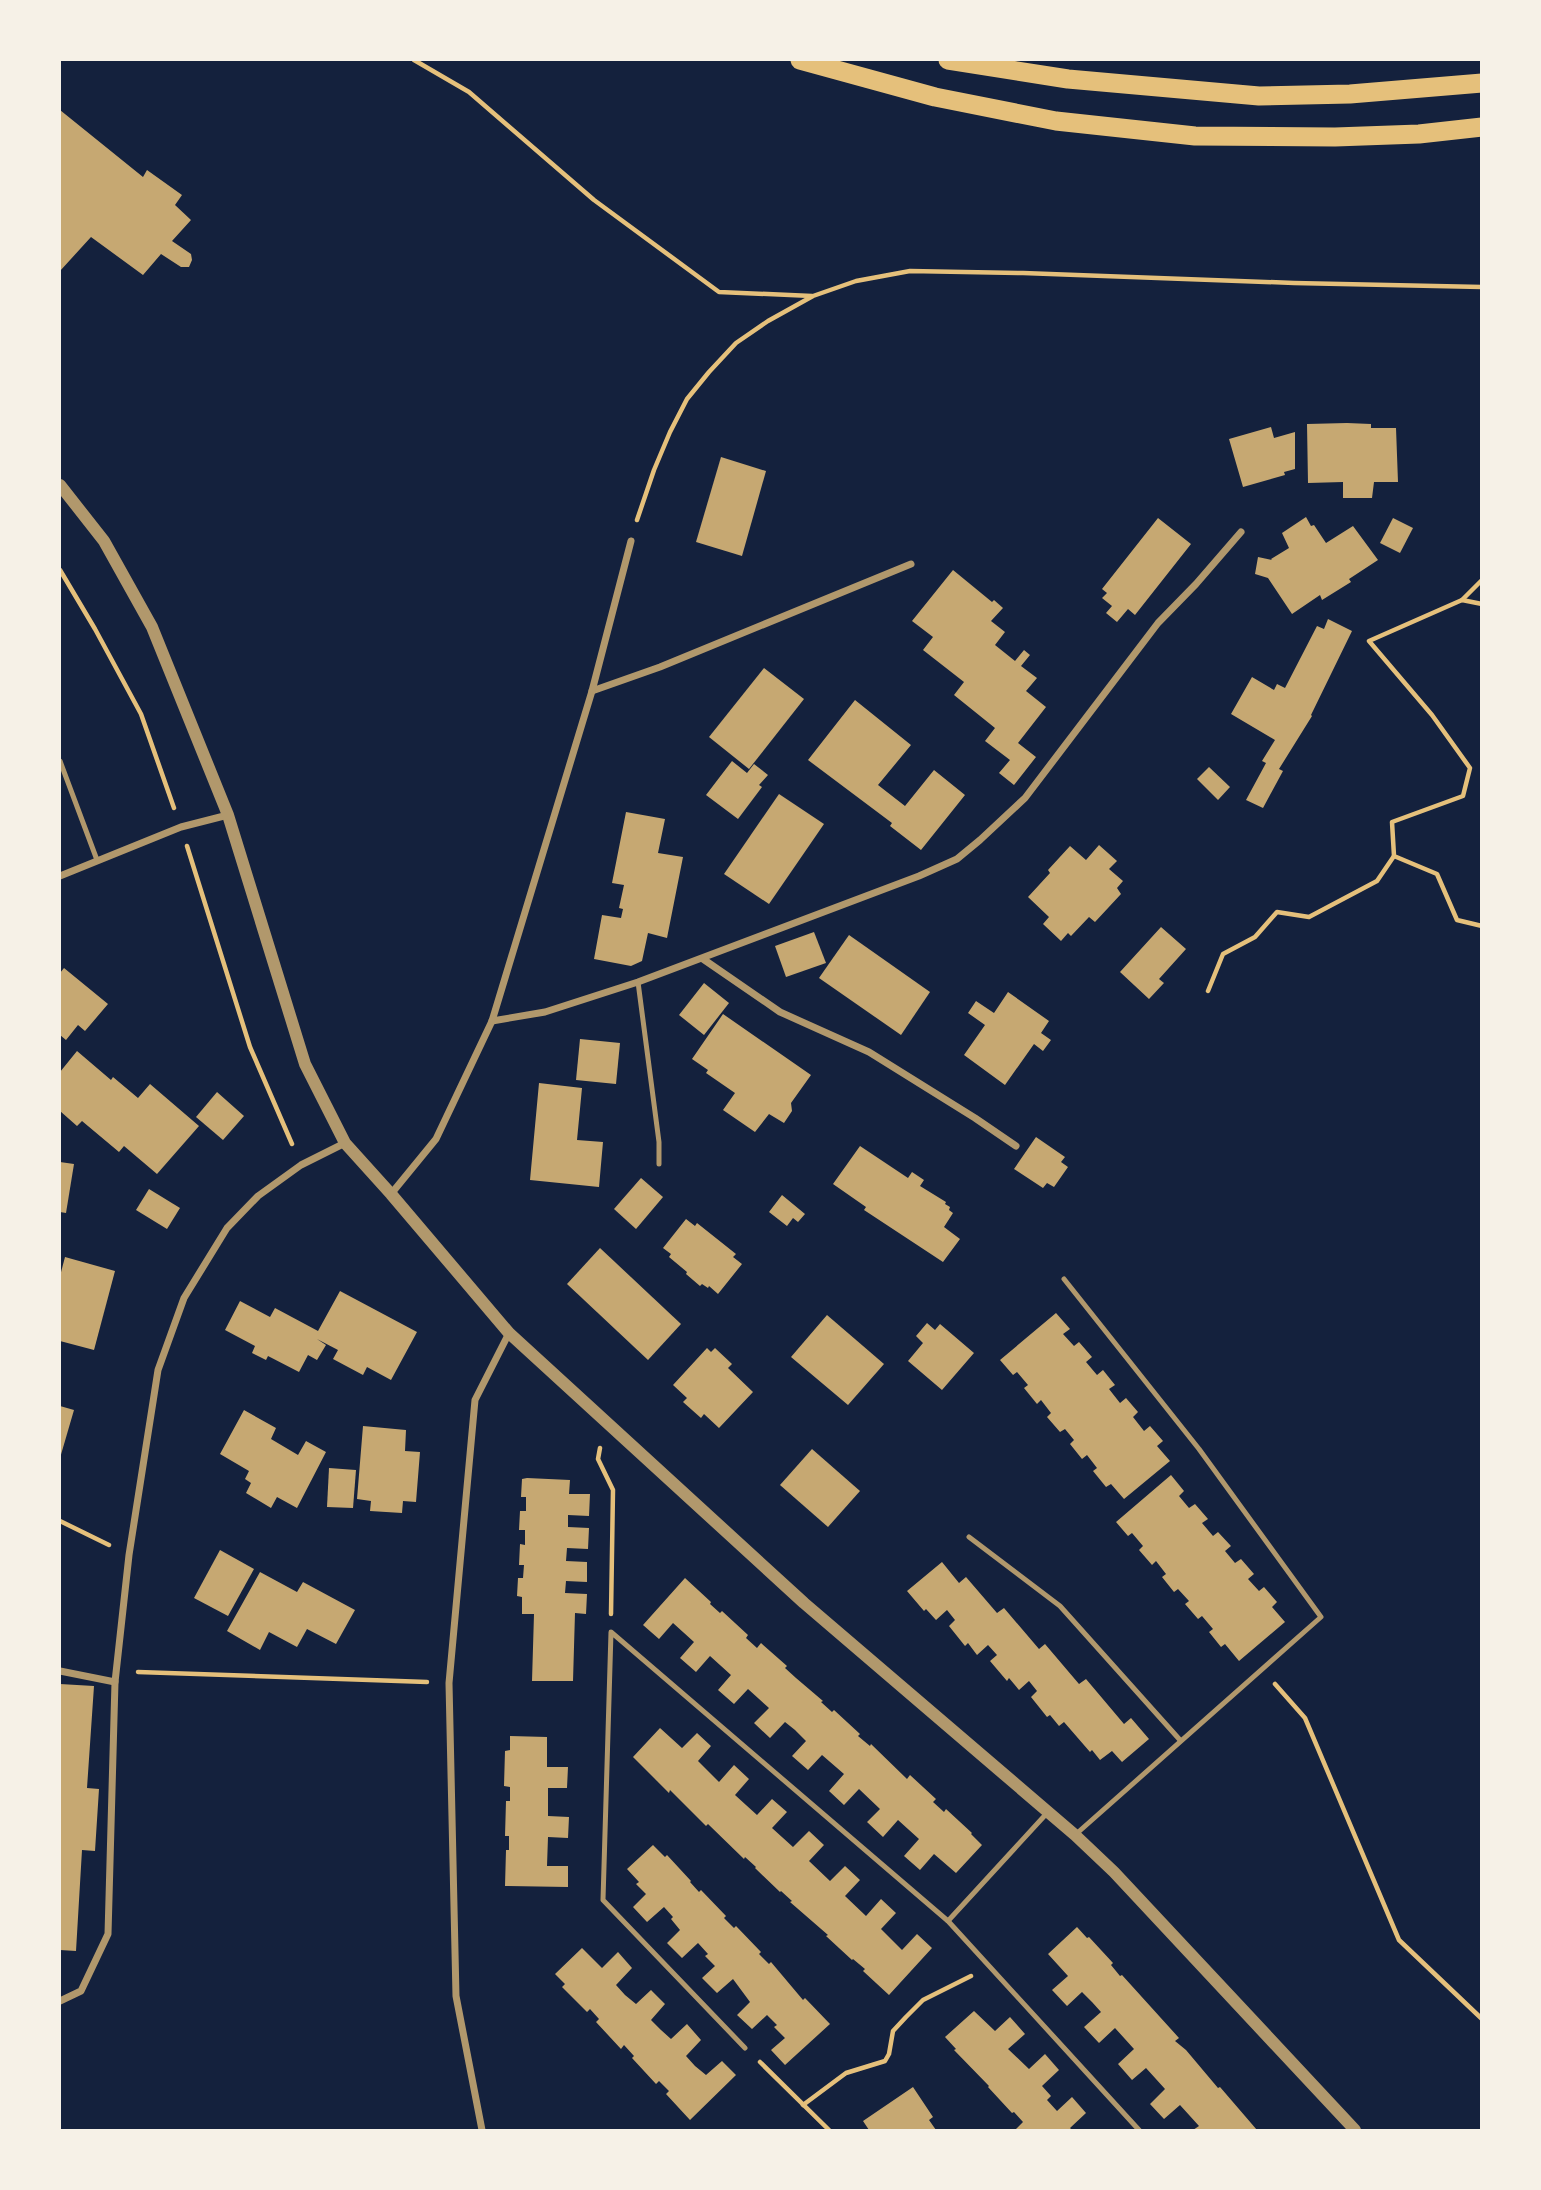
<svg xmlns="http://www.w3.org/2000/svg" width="1541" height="2190" font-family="'Varela Round',sans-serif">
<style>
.building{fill:#c6a872}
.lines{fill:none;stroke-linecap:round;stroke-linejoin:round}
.path{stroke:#e5c07b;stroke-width:4.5}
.service{stroke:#b1986c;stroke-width:5}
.minor{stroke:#b1986c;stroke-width:7}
.tertiary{stroke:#b1986c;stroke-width:12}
.trunk{stroke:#e5c07b;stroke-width:19}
</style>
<rect width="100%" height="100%" fill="#14213d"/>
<!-- building -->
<g class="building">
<polygon points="60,110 143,177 147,170 182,195 175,205 191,220 172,241 191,254 192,260 189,267 181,267 161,254 143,275 91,237 60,271"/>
<polygon points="1347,423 1371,424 1371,428 1396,428 1398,482 1374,482 1372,498 1343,498 1343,482 1308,483 1307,424"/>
<polygon points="1271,427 1274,438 1295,432 1295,469 1284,472 1285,475 1243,487 1229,439"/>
<polygon points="721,457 766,471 742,556 696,542"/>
<polygon points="1306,517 1311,526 1314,525 1326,543 1353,526 1378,560 1349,579 1351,582 1322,600 1320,595 1292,614 1268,578 1255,574 1258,557 1272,560 1271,559 1289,548 1282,533"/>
<polygon points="1158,518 1191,544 1135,615 1128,609 1117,622 1106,613 1112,606 1102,598 1107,593 1102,589"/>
<polygon points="1393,518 1413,528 1400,553 1380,543"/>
<polygon points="953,570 992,602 994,600 1003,608 991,621 1005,632 995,645 1015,661 1024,650 1030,655 1021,666 1037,678 1026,691 1046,707 1018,743 1036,757 1014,785 999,773 1010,760 985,741 995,728 954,695 964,682 923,650 933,637 912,621"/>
<polygon points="1328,619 1352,631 1311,715 1312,716 1279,769 1283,771 1263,808 1246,800 1266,763 1262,761 1275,740 1231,714 1252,677 1274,690 1277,684 1285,688 1317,626 1324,629"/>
<polygon points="764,668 804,699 749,769 709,737"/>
<polygon points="855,700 911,745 878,785 905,806 934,770 965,795 921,850 890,826 892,823 808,760"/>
<polygon points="732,761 747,773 754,764 768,775 759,785 762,787 738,819 706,795"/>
<polygon points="1209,767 1230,787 1218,800 1197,779"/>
<polygon points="779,794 824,824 769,904 724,874"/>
<polygon points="626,812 665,819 658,853 683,857 667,938 648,933 642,961 631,966 594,959 602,915 621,918 623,909 619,908 624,885 612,883"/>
<polygon points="1099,845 1117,861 1109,869 1123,881 1117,888 1121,894 1095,922 1089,917 1071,936 1068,933 1061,941 1043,924 1049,917 1028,897 1050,873 1048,870 1070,846 1086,860"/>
<polygon points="1161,927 1186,949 1159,979 1164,983 1149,999 1120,972"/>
<polygon points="814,932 826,963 786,977 775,946"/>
<polygon points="849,935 930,992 901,1035 819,978"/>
<polygon points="64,968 108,1004 85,1031 78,1025 66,1040 60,1035 60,973"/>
<polygon points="704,983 729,1003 704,1035 679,1015"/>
<polygon points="1008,992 1049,1021 1041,1033 1051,1040 1043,1051 1034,1044 1005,1085 964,1055 985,1025 968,1013 976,1001 994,1013"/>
<polygon points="723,1014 811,1075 791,1103 792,1111 784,1123 769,1114 755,1132 723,1110 735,1093 706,1073 708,1070 692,1059"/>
<polygon points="580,1039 620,1043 616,1084 576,1080"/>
<polygon points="77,1051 111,1080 113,1077 138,1098 150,1084 199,1126 157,1174 124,1146 119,1152 82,1121 77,1126 60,1111 60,1072"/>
<polygon points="539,1083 582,1088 577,1140 603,1142 599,1187 530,1180"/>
<polygon points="217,1092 244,1116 223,1140 196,1117"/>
<polygon points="1036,1137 1065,1157 1061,1162 1068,1167 1054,1187 1047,1183 1043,1188 1014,1169"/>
<polygon points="860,1146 908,1178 912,1172 924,1180 920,1186 946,1202 945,1204 950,1207 949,1210 953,1213 944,1227 960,1239 943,1262 864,1210 866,1207 833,1184"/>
<polygon points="60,1162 74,1164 66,1213 60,1212"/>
<polygon points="641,1178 663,1197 636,1229 614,1209"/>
<polygon points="149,1189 180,1208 167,1229 136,1210"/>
<polygon points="782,1195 805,1214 798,1222 793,1218 787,1226 769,1212"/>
<polygon points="686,1219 695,1226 697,1223 736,1254 733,1257 742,1264 718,1294 709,1286 708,1288 702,1284 700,1286 686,1274 687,1272 669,1257 671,1254 663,1248"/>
<polygon points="600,1248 681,1324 648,1360 567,1284"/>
<polygon points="65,1257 115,1271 94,1350 60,1341 60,1276"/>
<polygon points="340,1291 417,1332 391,1380 367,1367 363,1375 333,1359 338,1350 317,1339 326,1345 317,1360 308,1355 299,1372 268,1356 266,1360 252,1353 255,1346 225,1330 240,1301 270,1317 275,1308 318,1331"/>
<polygon points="1056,1313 1070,1329 1063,1334 1074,1346 1079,1342 1092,1357 1086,1362 1097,1375 1103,1370 1115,1385 1109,1389 1120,1403 1126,1398 1138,1412 1133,1417 1144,1431 1150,1426 1163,1441 1157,1446 1170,1461 1124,1499 1111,1484 1106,1487 1093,1471 1097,1468 1087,1455 1082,1459 1070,1444 1074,1440 1065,1429 1060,1432 1047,1417 1051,1413 1041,1400 1037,1404 1024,1388 1028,1385 1017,1372 1013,1375 1000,1360"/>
<polygon points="827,1315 884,1364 848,1405 791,1357"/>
<polygon points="927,1323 935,1330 940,1324 974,1353 942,1390 908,1361 923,1343 916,1336"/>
<polygon points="707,1348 711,1352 715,1348 732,1364 728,1368 753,1392 719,1428 704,1414 701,1418 683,1402 687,1398 673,1385"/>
<polygon points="60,1406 74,1410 60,1458"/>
<polygon points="244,1410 276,1428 271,1439 298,1455 306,1441 326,1452 297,1508 277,1497 271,1508 246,1493 251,1483 245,1479 249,1471 220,1454"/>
<polygon points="363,1426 406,1430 405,1451 420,1452 416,1502 403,1501 402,1513 370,1511 371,1501 357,1499"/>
<polygon points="812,1449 860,1491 828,1527 780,1485"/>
<polygon points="329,1468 356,1470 353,1508 327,1507"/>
<polygon points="1171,1475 1184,1491 1179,1496 1189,1508 1195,1504 1208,1519 1202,1523 1213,1536 1218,1532 1231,1546 1225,1551 1235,1563 1241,1559 1254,1574 1248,1579 1259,1591 1264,1587 1277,1602 1272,1607 1285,1622 1239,1661 1225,1644 1221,1647 1209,1632 1213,1629 1202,1616 1198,1619 1185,1604 1189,1601 1178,1589 1174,1592 1162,1577 1166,1574 1156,1561 1152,1565 1139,1550 1143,1546 1132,1533 1128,1536 1116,1522"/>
<polygon points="527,1478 570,1480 569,1494 590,1494 589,1516 568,1515 568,1527 589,1528 588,1549 567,1548 566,1561 587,1562 587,1582 566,1581 565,1593 587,1594 586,1614 575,1613 573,1681 532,1681 534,1614 522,1614 522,1597 517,1596 518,1578 523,1578 524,1565 519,1565 520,1544 525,1545 525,1530 519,1530 520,1511 526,1511 526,1497 521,1497 522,1479"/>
<polygon points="220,1550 254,1569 228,1616 194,1598"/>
<polygon points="942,1562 959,1583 966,1577 997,1613 1004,1608 1039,1649 1045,1644 1079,1684 1086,1679 1124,1724 1131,1718 1149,1739 1122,1762 1112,1751 1100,1760 1092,1750 1090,1752 1064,1722 1059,1726 1050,1715 1047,1717 1031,1697 1037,1691 1029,1681 1019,1690 1009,1678 1007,1681 990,1661 997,1655 988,1645 977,1655 968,1643 965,1646 949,1626 955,1620 947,1610 936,1620 926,1609 924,1611 907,1591"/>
<polygon points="260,1572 297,1592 303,1582 355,1610 336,1644 307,1629 297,1647 269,1632 260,1650 227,1631"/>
<polygon points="685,1578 711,1602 710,1604 720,1613 722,1611 748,1635 746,1638 757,1648 761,1643 787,1666 785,1668 796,1678 823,1701 821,1702 832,1712 834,1710 860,1734 858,1736 870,1746 871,1744 907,1779 910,1775 936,1799 933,1802 944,1812 946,1809 972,1833 971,1834 982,1845 956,1873 934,1854 920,1870 904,1856 919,1839 898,1820 883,1837 867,1822 880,1809 859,1789 844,1805 829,1791 844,1774 822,1755 808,1770 792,1756 806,1741 795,1730 785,1722 770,1738 754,1723 769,1708 748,1689 734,1704 718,1690 731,1675 710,1656 696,1672 680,1658 694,1642 673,1623 659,1639 643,1625"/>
<polygon points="60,1684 94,1686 87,1788 99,1789 95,1851 82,1850 76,1951 60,1950"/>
<polygon points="660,1728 682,1748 697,1733 711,1746 698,1761 719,1782 734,1765 749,1779 735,1795 757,1815 772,1799 787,1812 772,1828 793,1847 809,1831 824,1845 809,1861 830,1881 845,1866 860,1880 845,1896 866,1916 881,1899 896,1913 881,1929 902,1950 917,1934 932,1948 889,1995 863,1971 865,1969 853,1959 852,1960 826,1936 828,1935 790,1902 792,1901 781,1891 780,1892 755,1868 756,1867 745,1857 744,1859 708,1824 706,1826 670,1790 669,1793 633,1757"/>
<polygon points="510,1736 547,1737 547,1767 568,1767 567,1788 548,1788 548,1816 569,1817 568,1838 548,1837 547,1866 568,1866 568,1887 505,1886 506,1850 509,1850 509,1836 505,1836 506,1801 510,1801 510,1787 504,1786 505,1751 510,1750"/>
<polygon points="653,1845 665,1857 667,1855 691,1881 690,1882 699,1892 701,1890 726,1916 724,1918 734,1928 736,1926 761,1952 759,1954 769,1964 771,1962 803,2000 805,1998 830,2024 785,2065 771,2050 785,2038 774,2027 777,2025 767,2015 752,2029 737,2015 750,2002 733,1979 717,1993 702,1978 715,1966 705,1956 708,1954 698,1943 682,1958 667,1943 680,1930 671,1919 673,1917 664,1907 647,1922 633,1907 646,1894 636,1884 639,1882 627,1869"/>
<polygon points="1077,1927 1087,1938 1089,1937 1113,1963 1111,1965 1120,1976 1122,1975 1179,2038 1175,2041 1186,2050 1218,2088 1220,2087 1257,2130 1193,2130 1199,2126 1180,2105 1164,2119 1150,2104 1165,2089 1146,2068 1132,2080 1118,2064 1134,2049 1115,2028 1099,2043 1084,2027 1101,2012 1092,2002 1082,1992 1067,2006 1052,1990 1068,1976 1048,1954"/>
<polygon points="582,1948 602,1968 618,1952 632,1968 616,1985 625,1995 636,2004 651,1990 665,2004 651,2020 661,2030 671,2039 687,2024 701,2040 686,2056 695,2066 706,2075 722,2061 736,2075 690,2120 666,2094 669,2091 659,2081 656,2084 632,2058 634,2056 624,2045 621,2049 596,2022 599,2019 590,2009 587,2012 562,1987 565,1984 555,1974"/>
<polygon points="974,2011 995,2031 1010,2017 1025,2034 1008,2049 1029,2069 1045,2054 1059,2070 1042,2086 1051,2096 1047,2100 1057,2111 1072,2097 1086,2113 1070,2128 1072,2130 1016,2129 1023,2122 1014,2112 1012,2113 988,2087 989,2086 954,2050 956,2049 945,2037"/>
<polygon points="913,2087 933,2117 929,2120 936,2130 869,2130 863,2121"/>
</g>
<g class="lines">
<!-- path -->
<g class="path">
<polyline points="414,60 469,92 594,200 719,292 812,296"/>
<polyline points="637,520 654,470 670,432 687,399 709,372 736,343 768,321 813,296 856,281 910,271 1023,273 1294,283 1482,287"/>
<polyline points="60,570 95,629 141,714 174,808"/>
<polyline points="1462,600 1482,580"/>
<polyline points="1482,604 1462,600 1369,641 1432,715 1470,768 1463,796 1392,822 1394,856 1437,874 1457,920 1482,926"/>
<polyline points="187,846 250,1047 292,1144"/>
<polyline points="1208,991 1223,954 1255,937 1277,912 1309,917 1377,881 1394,856"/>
<polyline points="600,1448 598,1459 613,1490 611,1614"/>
<polyline points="60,1521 109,1545"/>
<polyline points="138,1672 427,1682"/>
<polyline points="1275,1684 1305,1718 1399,1940 1482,2019"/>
<polyline points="760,2062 829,2130"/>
<polyline points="803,2105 846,2073 885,2061 889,2054 893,2031 906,2017 923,2000 971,1976"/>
</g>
<!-- service -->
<g class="service">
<polyline points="60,761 97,860"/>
<polyline points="638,982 659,1142 659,1164"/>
<polyline points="1064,1279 1199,1449 1321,1617 1075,1835"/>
<polyline points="969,1537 1060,1606 1180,1740"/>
<polyline points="948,1921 1048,1812"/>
<polyline points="745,2048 603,1900 611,1632 948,1921 1139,2130"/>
</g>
<!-- minor -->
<g class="minor">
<polyline points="592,691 660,667 911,564"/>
<polyline points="60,876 181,827 228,815"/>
<polyline points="703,959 780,1012 869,1052 975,1118 1016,1146"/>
<polyline points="492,1021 545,1012 638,982 919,876 957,859 980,840 1025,798 1158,623 1196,584 1241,532"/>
<polyline points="391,1194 436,1139 492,1021 592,691 631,541"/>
<polyline points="60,1671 115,1682"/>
<polyline points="60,2001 81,1991 108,1934 115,1682 129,1555 158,1370 184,1298 227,1228 258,1196 301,1165 345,1143"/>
<polyline points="482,2130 456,1996 449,1683 475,1400 509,1333"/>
</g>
<!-- tertiary -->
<polyline class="tertiary" points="60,485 104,541 152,627 228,815 305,1064 345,1143 391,1194 509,1333 804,1603 1075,1835 1114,1872 1355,2130"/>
<!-- trunk -->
<g class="trunk">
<polyline points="800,60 935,97 1056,121 1195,136 1335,137 1419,134 1482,127"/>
<polyline points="948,60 1068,79 1259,96 1350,94 1482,83"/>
</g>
</g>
<!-- border -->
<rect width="1541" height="2190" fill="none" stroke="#f6f1e7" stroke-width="122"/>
</svg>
